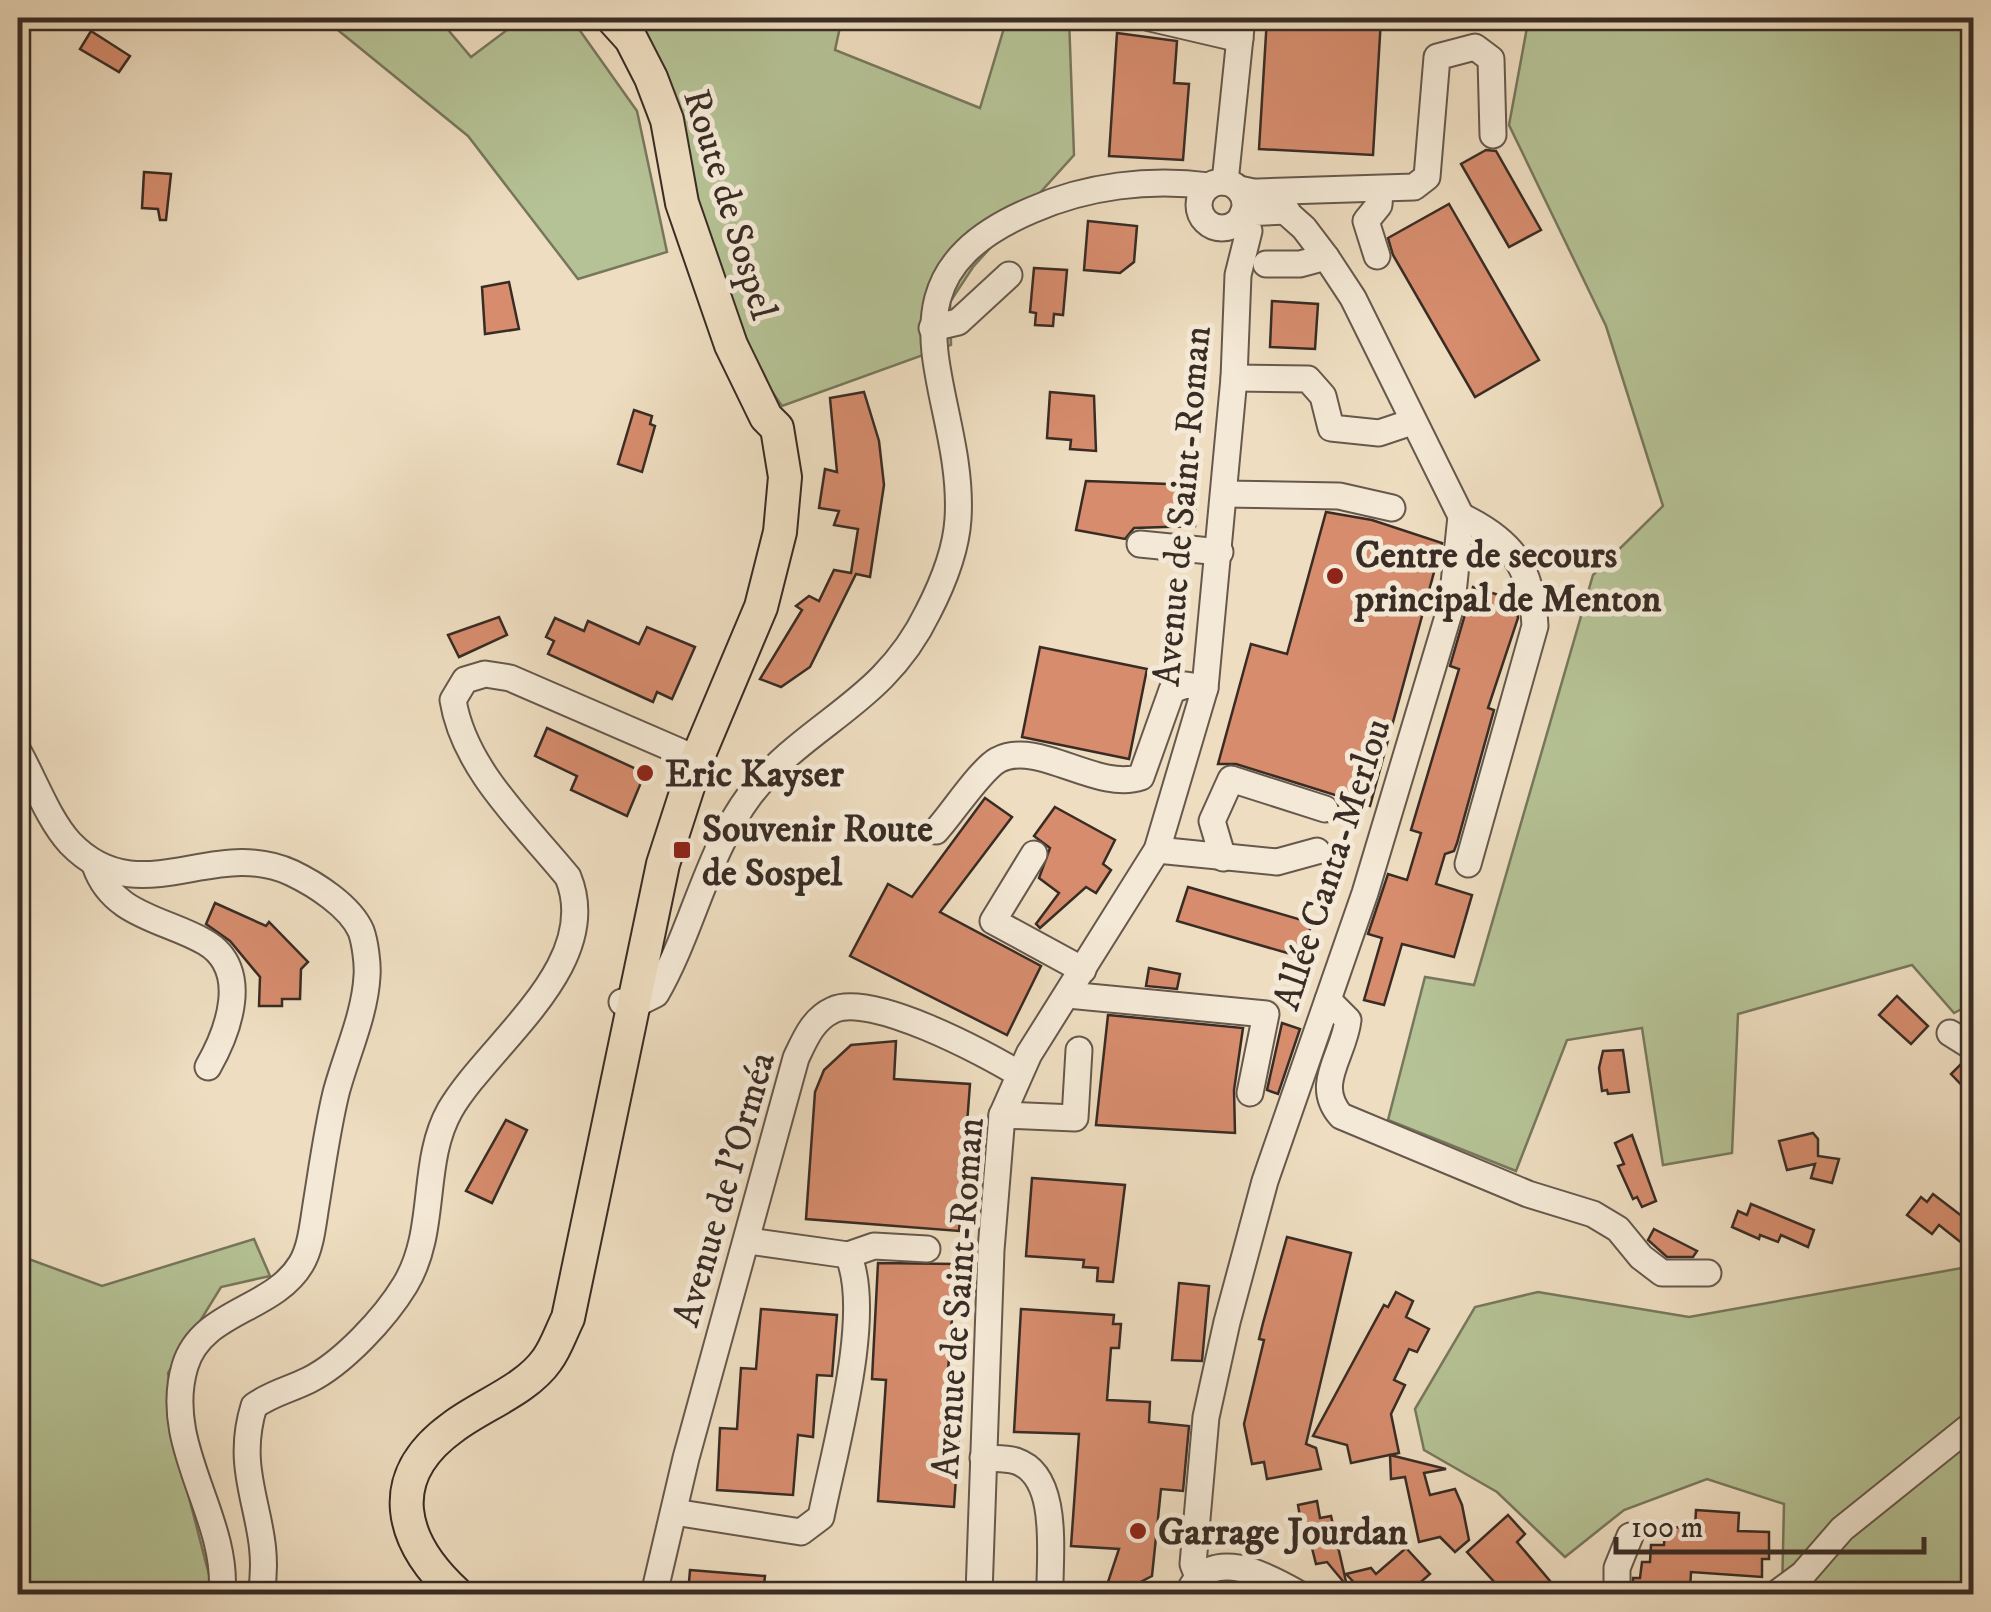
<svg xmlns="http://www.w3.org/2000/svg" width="1991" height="1612" font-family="'IM FELL DW Pica',serif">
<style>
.green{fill:#b5c295;stroke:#77775d;stroke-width:2.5}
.building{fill:#d68c6d;stroke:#392c25;stroke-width:2.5}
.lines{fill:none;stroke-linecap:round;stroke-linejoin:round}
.minor-casing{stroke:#66584c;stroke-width:29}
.major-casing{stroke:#392c25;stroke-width:36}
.minor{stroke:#f4e9d6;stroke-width:25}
.major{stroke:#eeddc0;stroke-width:32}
.poi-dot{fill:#8f2418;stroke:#f4e9d6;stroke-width:4}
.labels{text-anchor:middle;stroke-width:10;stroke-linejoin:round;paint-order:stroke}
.street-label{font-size:38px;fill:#392c25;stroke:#f4e9d6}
.poi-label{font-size:38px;font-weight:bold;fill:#392c25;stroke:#f4e9d6;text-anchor:start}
</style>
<rect width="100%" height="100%" fill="#eeddc0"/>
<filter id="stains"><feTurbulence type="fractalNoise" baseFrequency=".002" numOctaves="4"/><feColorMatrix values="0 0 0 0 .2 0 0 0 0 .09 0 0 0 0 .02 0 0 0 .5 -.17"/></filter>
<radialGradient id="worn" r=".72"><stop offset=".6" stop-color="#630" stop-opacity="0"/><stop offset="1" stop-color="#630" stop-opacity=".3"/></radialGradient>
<!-- green -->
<g class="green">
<polygon points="323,18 438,18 471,57 523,18 571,18 637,111 667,252 578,279 468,136"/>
<polygon points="629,18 842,18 835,50 980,108 1007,18 1069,18 1074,155 973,267 950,302 951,345 782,406 759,373"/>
<polygon points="1544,18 1973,18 1973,1003 1954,1013 1912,965 1738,1014 1732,1153 1663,1165 1642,1028 1567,1040 1516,1171 1388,1120 1425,977 1474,985 1593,575 1663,506 1606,326 1509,125 1528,22"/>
<polygon points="254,1239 270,1276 221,1287 168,1373 184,1478 214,1594 18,1594 18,1255 102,1286"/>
<polygon points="1973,1266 1973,1594 1782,1594 1784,1504 1707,1479 1624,1510 1565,1557 1497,1492 1424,1450 1415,1409 1475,1307 1538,1292 1689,1317"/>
</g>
<!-- building -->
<g class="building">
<polygon points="1267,18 1381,18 1373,155 1259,149"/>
<polygon points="91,31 130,56 119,72 80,49"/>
<polygon points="1117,33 1177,41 1174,83 1189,84 1183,160 1109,156"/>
<polygon points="1486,150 1496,151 1541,230 1509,247 1461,164"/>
<polygon points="144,172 171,174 166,220 160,220 158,209 142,208"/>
<polygon points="1449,204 1539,360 1475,397 1393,255 1388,238"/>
<polygon points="1088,221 1137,226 1134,262 1120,273 1084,270"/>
<polygon points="1034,268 1067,270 1063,315 1054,314 1053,326 1035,325 1036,313 1030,312"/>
<polygon points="509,282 519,329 485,334 482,287"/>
<polygon points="1272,301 1318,304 1315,349 1270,347"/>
<polygon points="864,392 879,441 884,485 870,577 856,574 810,667 781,687 760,679 802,610 796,606 809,596 819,601 834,570 851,573 858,529 834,525 839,511 819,508 825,469 837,472 830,398"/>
<polygon points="1050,392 1094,396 1096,451 1070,449 1071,440 1047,438"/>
<polygon points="634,410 652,416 650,424 655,426 642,472 618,464"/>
<polygon points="1086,481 1196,485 1195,526 1134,528 1125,539 1076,530"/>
<polygon points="1326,512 1372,520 1442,543 1370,806 1236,764 1218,764 1251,644 1287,654"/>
<polygon points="1473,587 1515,600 1518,618 1488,708 1494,710 1457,843 1454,851 1445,854 1436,884 1472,895 1454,957 1402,944 1384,1005 1364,1000 1382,938 1368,934 1388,874 1407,880 1421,833 1411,830 1459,669 1450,666"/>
<polygon points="499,617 507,635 459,657 448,635"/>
<polygon points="555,618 584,631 588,621 639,644 647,627 695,647 672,699 657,692 653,702 548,654 554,641 546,637"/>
<polygon points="1040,647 1147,669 1129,759 1022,737"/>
<polygon points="547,728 645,773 627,816 571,790 577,776 535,756"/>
<polygon points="985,798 1012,817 940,912 1041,966 1007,1035 850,956 888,884 912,897"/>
<polygon points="1055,807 1115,840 1103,864 1111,870 1096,893 1086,887 1040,928 1036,924 1059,893 1039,878 1050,848 1034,836"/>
<polygon points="1188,887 1312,923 1301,957 1177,921"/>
<polygon points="215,903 266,926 269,922 308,962 301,969 300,999 282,999 282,1006 259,1006 260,977 230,941 206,924"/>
<polygon points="1149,968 1180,974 1177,989 1146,986"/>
<polygon points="1897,996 1928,1026 1911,1044 1879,1015"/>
<polygon points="1108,1015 1243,1028 1234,1090 1235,1133 1096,1125"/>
<polygon points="1282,1023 1300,1029 1278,1094 1267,1090"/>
<polygon points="896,1041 894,1079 970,1084 959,1231 806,1219 815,1092 824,1070 851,1045"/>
<polygon points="1623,1050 1629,1092 1608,1094 1607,1090 1602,1091 1599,1068 1603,1051"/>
<polygon points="1963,1062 1974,1073 1974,1098 1951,1074"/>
<polygon points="506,1120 527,1130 492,1203 466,1191"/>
<polygon points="1813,1133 1818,1139 1818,1156 1839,1159 1832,1183 1811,1178 1815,1164 1787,1170 1779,1141"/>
<polygon points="1632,1135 1656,1201 1642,1207 1637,1197 1633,1199 1618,1166 1624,1164 1615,1143"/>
<polygon points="1032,1178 1125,1185 1113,1282 1097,1281 1098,1268 1083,1267 1084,1260 1026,1256"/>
<polygon points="1933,1194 1967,1220 1964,1224 1973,1231 1963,1244 1939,1225 1932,1234 1907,1215 1921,1197 1927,1202"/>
<polygon points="1751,1204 1814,1230 1808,1247 1781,1235 1778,1242 1760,1235 1759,1239 1732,1227 1738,1211 1747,1215"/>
<polygon points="1654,1229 1697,1251 1693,1257 1667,1257 1648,1240"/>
<polygon points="1287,1237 1351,1253 1306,1444 1316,1448 1321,1469 1267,1479 1264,1462 1252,1464 1244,1424 1264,1340 1259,1339 1263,1323"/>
<polygon points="878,1263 956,1264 947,1385 962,1386 954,1507 878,1501 886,1380 872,1379"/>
<polygon points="1179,1283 1209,1286 1202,1361 1172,1360"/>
<polygon points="1396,1292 1413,1301 1406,1317 1429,1329 1417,1352 1409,1349 1394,1380 1405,1385 1391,1414 1399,1453 1351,1463 1347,1445 1313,1436 1384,1305 1388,1307"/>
<polygon points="761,1309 837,1315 832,1376 817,1375 813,1437 798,1435 793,1495 717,1490 720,1428 737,1429 741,1368 756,1369"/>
<polygon points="1021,1309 1114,1315 1113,1324 1121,1324 1119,1348 1111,1348 1107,1400 1150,1402 1149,1422 1189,1426 1183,1491 1161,1489 1152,1576 1117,1594 1104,1594 1119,1549 1071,1546 1079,1434 1014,1432"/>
<polygon points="1390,1455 1446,1469 1424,1473 1430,1495 1455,1489 1462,1505 1469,1540 1455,1552 1440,1537 1419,1542 1405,1477 1391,1479"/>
<polygon points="1317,1501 1320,1518 1331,1516 1347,1586 1327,1562 1316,1564 1310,1540 1304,1541 1298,1505"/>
<polygon points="1696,1510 1739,1513 1738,1531 1769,1532 1769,1559 1762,1559 1762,1577 1691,1572 1690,1590 1633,1594 1633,1578 1640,1578 1642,1562 1650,1562 1651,1545 1664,1545 1665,1527 1695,1528"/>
<polygon points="1508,1515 1525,1534 1517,1542 1561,1594 1484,1594 1497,1585 1467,1552"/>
<polygon points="1406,1548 1430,1574 1407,1594 1365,1594 1346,1574 1371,1568 1376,1574"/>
<polygon points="690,1570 765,1576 763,1594 688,1594"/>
</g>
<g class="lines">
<!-- minor casing -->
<g class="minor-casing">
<g id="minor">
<polyline points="1150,18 1240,39"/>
<polyline points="1225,182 1242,18"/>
<circle cx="1222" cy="205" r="23"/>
<polyline points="1258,192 1414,187 1427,177 1437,57 1475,47 1491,59 1493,135"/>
<polyline points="1377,256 1366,221 1379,205 1380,191"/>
<polyline points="1266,264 1300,264 1326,257"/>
<polyline points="932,328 958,322 1009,275"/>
<polyline points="1234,378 1308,379 1323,396 1331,428 1379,433 1412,422"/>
<polyline points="1224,494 1339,496 1392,508"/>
<path d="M1461,516C1513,541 1532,568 1535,626L1468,864"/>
<polyline points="1140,544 1220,552"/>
<path d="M18,751C34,779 48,819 70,843C139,915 213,836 292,873C315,884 350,906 361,931C365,942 368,964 367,976C365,1015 346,1055 336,1093C327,1130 322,1168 316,1205C313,1223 311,1248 301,1264C273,1311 202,1310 185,1366C161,1446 229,1516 222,1594"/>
<path d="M936,831C951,815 980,770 998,760C1038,739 1097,792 1141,777L1172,690L1186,685L1205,688"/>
<polyline points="1157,850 1277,862 1317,851"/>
<polyline points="1034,854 993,921 1083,970"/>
<polyline points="1223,858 1212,821 1231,779 1325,809"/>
<path d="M95,865C112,916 165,919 205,942C252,969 228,1032 208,1067"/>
<polyline points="1068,995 1266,1014 1250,1093"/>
<path d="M1328,1000L1348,1020C1344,1056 1313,1084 1341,1116L1528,1194L1593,1214L1618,1229L1641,1257L1662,1273H1708"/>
<path d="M622,1002L634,1005L656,994C692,932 707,852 750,795C808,721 883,705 928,612C943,583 956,551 958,519C966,393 862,282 1032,210C1086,186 1150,178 1209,186"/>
<polyline points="1950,1033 1974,1048"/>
<polyline points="1002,1115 1075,1118 1079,1050"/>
<polyline points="848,1255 874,1246 927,1249"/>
<path d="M983,1458C994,1459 1006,1458 1016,1461C1061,1476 1049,1557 1050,1594"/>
<path d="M674,1512L801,1532L821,1517C834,1451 874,1314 848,1255L749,1241"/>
<polyline points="1198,1577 1193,1564 1206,1417 1227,1322 1265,1181 1365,893 1452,603 1461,516 1353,298 1326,257 1304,228 1267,195 1239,189"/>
<path d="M261,1594C274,1521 231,1480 254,1406C272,1393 289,1390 309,1380C343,1363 385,1318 405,1285C438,1231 420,1163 450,1110C489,1043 604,965 568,877C525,824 464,769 453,700L465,680L485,674L510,678L697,759"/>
<path d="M654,1594L686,1458L796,1058C805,1039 813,1019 833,1010C870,992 985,1053 1019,1074"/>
<polyline points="979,1594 991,1250 1002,1115 1029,1054 1157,850 1205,688 1234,378 1238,275 1249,231 1243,213 1287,211"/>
<path d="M1188,1594C1209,1544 1266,1575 1299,1594"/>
<polyline points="1617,1594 1617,1568 1630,1536"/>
<polyline points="1776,1594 1803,1574 1842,1529 1974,1423"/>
</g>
</g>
<!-- major casing -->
<g class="major-casing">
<path id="major" d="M457,1594C400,1542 382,1478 453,1427C482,1405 526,1390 547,1360C556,1348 561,1332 568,1318L663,864L697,759L761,607L780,532L785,477L777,428L766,417L731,345L682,203L667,120L651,78L631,39L612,18"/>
</g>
<!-- minor -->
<use href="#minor" class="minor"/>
<!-- major -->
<use href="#major" class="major"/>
</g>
<!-- markers -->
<g class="poi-dot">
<circle cx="1335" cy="576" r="10"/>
<circle cx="645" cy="773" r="10"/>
<rect x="672" y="840" width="20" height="20" rx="5"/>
<circle cx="1138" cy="1531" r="10"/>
</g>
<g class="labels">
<!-- street labels -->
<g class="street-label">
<text transform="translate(731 204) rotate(73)" y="13">Route de Sospel</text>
<text transform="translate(1181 506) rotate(-85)" y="13">Avenue de Saint-Roman</text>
<text transform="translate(1331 864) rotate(-72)" y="13">Allée Canta-Merlou</text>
<text transform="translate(723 1189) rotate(-74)" y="13">Avenue de l'Orméa</text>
<text transform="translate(957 1298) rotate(-86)" y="13">Avenue de Saint-Roman</text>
</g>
<!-- poi labels -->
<g class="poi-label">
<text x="1355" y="567">Centre de secours<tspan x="1355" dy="44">principal de Menton</tspan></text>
<text x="665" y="786">Eric Kayser</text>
<text x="702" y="841">Souvenir Route<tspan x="702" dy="44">de Sospel</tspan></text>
<text x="1158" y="1544">Garrage Jourdan</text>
</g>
</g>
<!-- margin -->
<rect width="1991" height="1612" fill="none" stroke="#eeddc0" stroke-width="60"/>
<rect x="20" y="20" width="1951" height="1572" fill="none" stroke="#392c25" stroke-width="5"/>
<rect x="30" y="30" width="1931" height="1552" fill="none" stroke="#392c25" stroke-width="2.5"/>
<!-- scale -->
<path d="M1616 1537v15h308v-15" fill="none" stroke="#392c25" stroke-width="5"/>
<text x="1631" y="1537" font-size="30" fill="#392c25" stroke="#f4e9d6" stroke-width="8" paint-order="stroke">100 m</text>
<rect width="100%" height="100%" filter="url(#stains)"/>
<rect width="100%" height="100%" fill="url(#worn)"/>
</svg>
